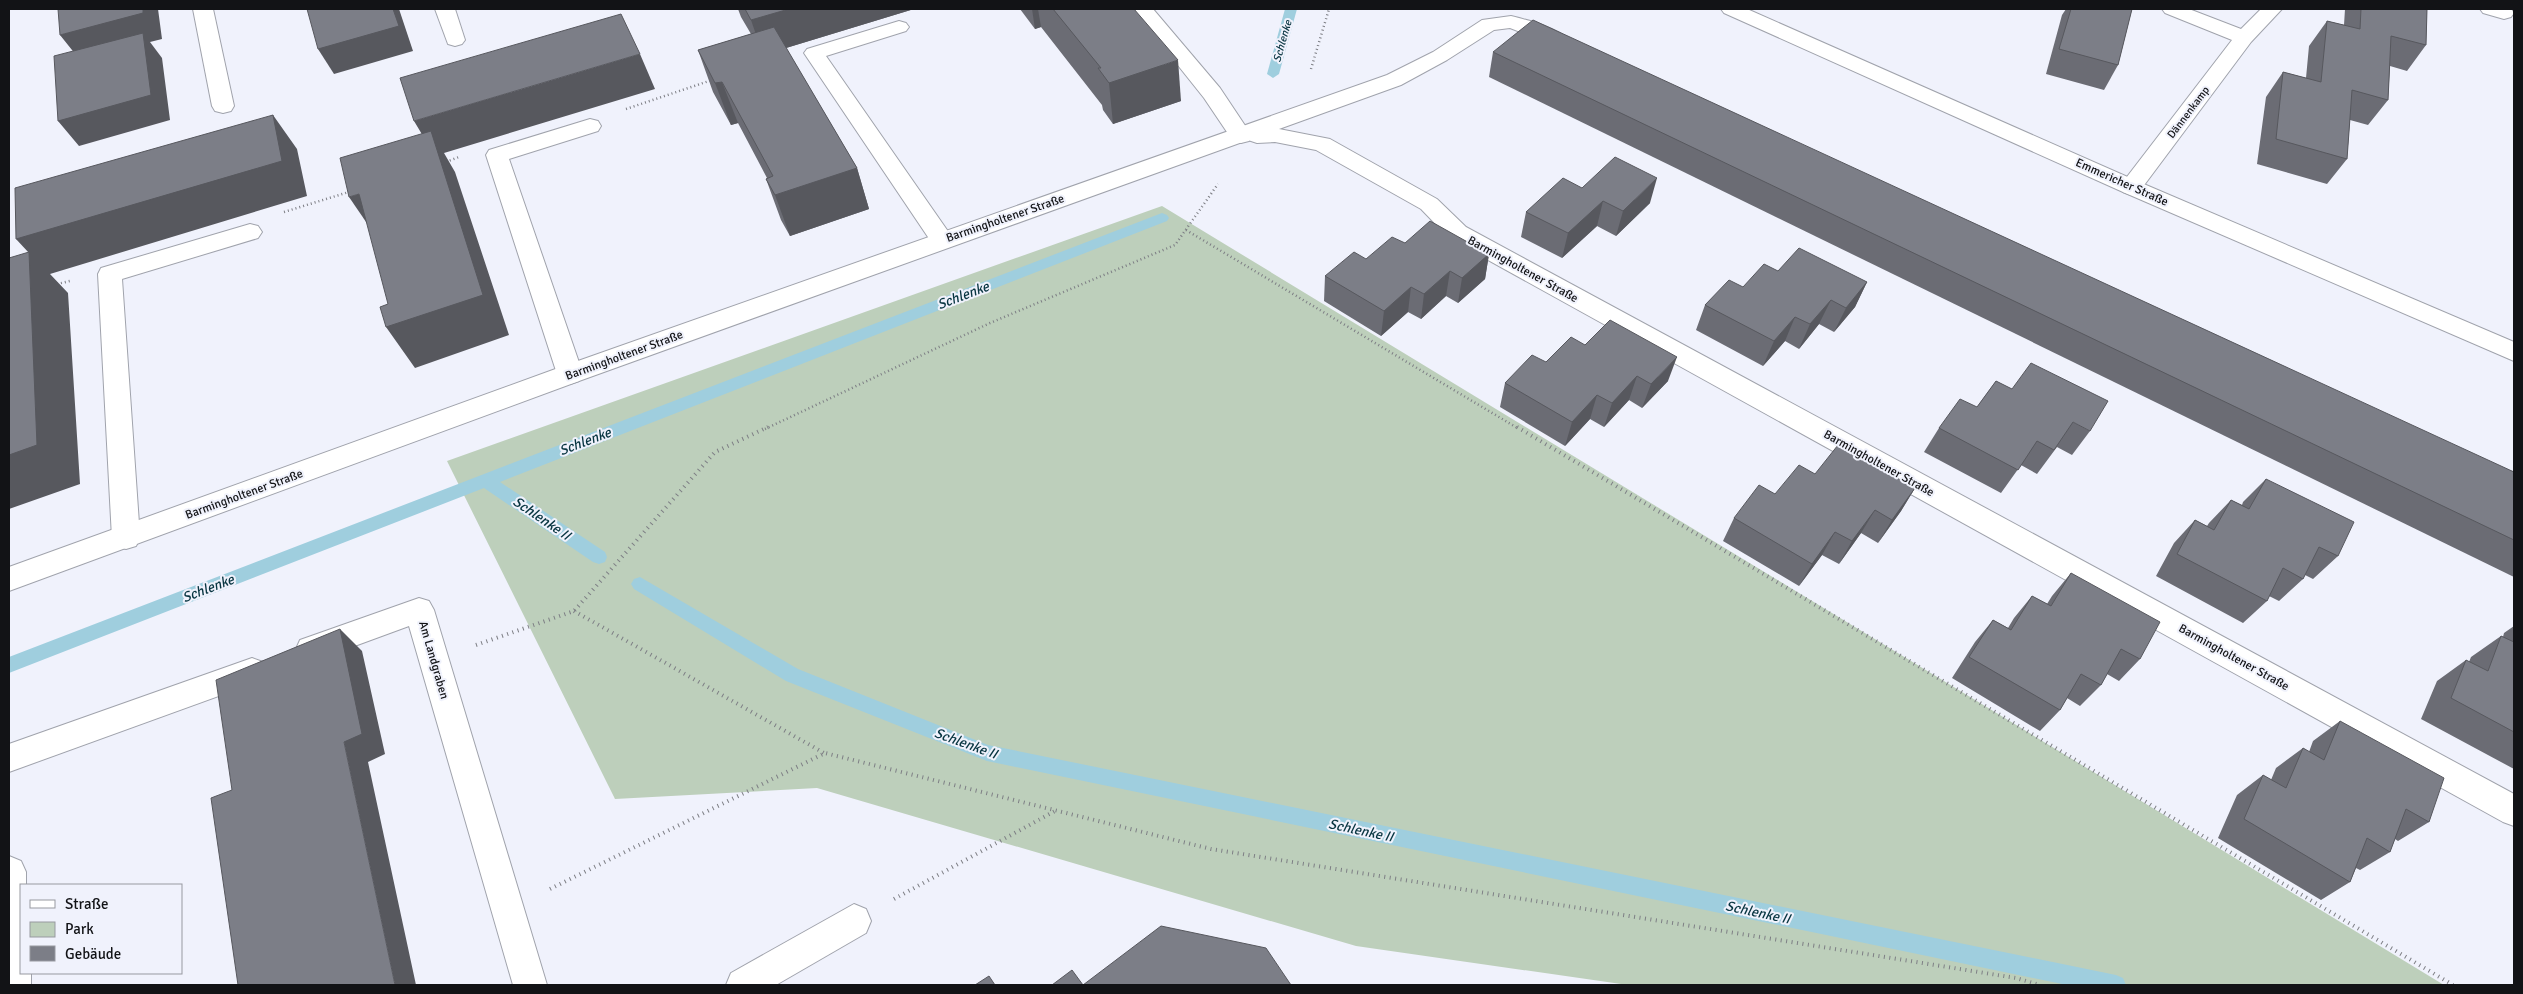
<svg xmlns="http://www.w3.org/2000/svg" width="2523" height="994" font-family="Signika,sans-serif">
<style>
.green{fill:#bdcfbb}
.lines{fill:none;stroke-linecap:round;stroke-linejoin:round}
.stream{fill:#9fcede;fill-rule:evenodd}
.service-casing{stroke:#a0a3ac;stroke-width:2}
.minor-casing{stroke:#a0a3ac;stroke-width:2}
.secondary-casing{stroke:#a0a3ac;stroke-width:2}
.path-far1{stroke:#7d7e84;stroke-width:2.5;stroke-dasharray:1 3;stroke-linecap:butt}
.path{stroke:#7d7e84;stroke-width:4;stroke-dasharray:1 4.5;stroke-linecap:butt}
.service{fill:#fff;fill-rule:evenodd}
.minor{fill:#fff;fill-rule:evenodd}
.secondary{fill:#fff;fill-rule:evenodd}
.wall{fill:#6b6c74}
.shaded-wall{fill:#57585e}
.building{fill:#7c7e87;stroke:#57585e}
.labels{text-anchor:middle;stroke-width:4;stroke-linejoin:round;paint-order:stroke}
.far-water-label{font-size:11px;font-style:italic;fill:#083541;stroke:#f0f2fc}
.far-street-label{font-size:11px;fill:#121316;stroke:#f0f2fc}
.street-label{font-size:12px;fill:#121316;stroke:#f0f2fc}
.water-label{font-size:14px;font-style:italic;fill:#083541;stroke:#f0f2fc}
</style>
<rect width="100%" height="100%" fill="#f0f2fc"/>
<!-- green -->
<polygon class="green" points="1162,206 2444,985 1628,985 1356,946 817,788 615,799 447,461"/>
<g class="lines">
<!-- stream -->
<g class="stream">
<polygon points="1285,9 1297,9 1279,74 1273,78 1267,74"/>
<polygon points="1162,213 1167,215 1169,218 1167,221 500,482 605,552 607,557 605,562 599,564 593,562 484,488 9,673 9,657"/>
<polygon points="640,577 798,669 988,745 2116,975 2123,978 2126,985 2067,985 987,761 786,681 634,589 631,584 634,579"/>
</g>
<!-- service casing -->
<g class="service-casing">
<g id="service">
<polygon points="193,9 213,9 234,106 231,111 223,113 215,111 212,106"/>
<polygon points="435,9 455,9 465,40 462,44 455,46 448,44"/>
<polygon points="1133,9 1153,9 1220,88 1252,136 1249,141 1241,143 1233,141 1204,98"/>
<polygon points="899,21 906,23 909,27 906,31 826,56 954,240 950,246 942,248 934,246 804,53 807,49"/>
<polygon points="590,119 598,121 601,126 598,131 509,159 583,374 579,381 570,384 561,381 557,374 486,155 489,150"/>
<polygon points="250,224 258,226 262,232 258,238 122,279 140,538 136,546 126,549 116,546 112,538 98,274 101,268"/>
</g>
</g>
<!-- minor casing -->
<g class="minor-casing">
<g id="minor">
<polygon points="2162,9 2189,9 2241,29 2261,9 2282,9 2251,42 2139,192 2131,195 2123,192 2120,187 2123,182 2232,40 2165,13"/>
<polygon points="2480,9 2511,9 2514,13 2511,17 2504,19 2483,13"/>
<path d="M1511,16C1527,20 1560,28 1569,41L1566,45L1559,47L1510,28L1494,30L1447,60L1401,85L1279,129L1330,139L1437,199L1466,227L2514,794V826L2503,822L1450,239L1421,209L1316,150L1275,142L1257,143L1248,140L579,381L9,591V567L561,367L1387,75L1433,52L1482,20Z"/>
<polygon points="419,598 429,601 434,610 547,985 513,985 409,626 311,662 300,658 296,649 300,640"/>
<polygon points="252,658 263,662 267,671 263,680 9,772 9,744"/>
<polygon points="9,856 21,861 26,872 26,885 21,885 21,973 31,973 31,985 9,985"/>
<polygon points="854,904 866,909 871,921 866,933 776,985 726,985 731,973"/>
</g>
</g>
<!-- secondary casing -->
<g class="secondary-casing">
<polygon id="secondary" points="1721,9 1747,9 2139,182 2514,342 2514,361 2123,192 1724,13"/>
</g>
<!-- path-far1 -->
<g class="path-far1">
<polyline points="1311,69 1329,9"/>
<polyline points="626,109 712,80"/>
<polyline points="446,162 459,157"/>
<polyline points="284,212 352,191"/>
<polyline points="1186,230 1519,429"/>
<polyline points="57,284 70,281"/>
<polyline points="765,429 990,323 1175,245 1218,184"/>
</g>
<!-- path -->
<g class="path">
<polyline points="1517,427 2453,985"/>
<polyline points="574,611 824,753"/>
<polyline points="476,645 574,611 715,452 768,427"/>
<polyline points="550,889 825,753 1211,849 2016,978 2040,985"/>
<polyline points="894,899 1055,811"/>
</g>
<!-- service -->
<use href="#service" class="service"/>
<!-- minor -->
<use href="#minor" class="minor"/>
<!-- secondary -->
<use href="#secondary" class="secondary"/>
</g>
<!-- wall -->
<g class="wall">
<polygon points="738,9 914,9 786,48 857,168 869,209 790,236 781,220 766,179 767,178 738,123 731,125 713,92 698,50 751,34 741,17"/>
<polygon points="1020,9 1134,9 1181,101 1113,124 1103,110 1102,105 1041,27 1035,29"/>
<polygon points="2066,9 2132,9 2118,65 2104,90 2046,74 2062,15"/>
<polygon points="2345,9 2427,9 2426,45 2407,71 2390,66 2388,100 2368,125 2350,120 2347,159 2327,184 2257,164 2266,97 2283,72 2306,78 2309,46 2327,21 2344,25"/>
<polygon points="1493,52 2514,472 2514,577 1489,77"/>
<polygon points="1582,188 1650,203 1616,236 1597,226 1562,258 1521,237 1526,212"/>
<polygon points="1489,254 1485,279 1458,303 1446,296 1421,319 1408,312 1381,336 1324,301 1325,276 1366,259"/>
<polygon points="1778,271 1867,282 1855,307 1834,332 1819,324 1799,349 1785,341 1763,366 1696,330 1705,305"/>
<polygon points="1585,345 1668,381 1642,408 1629,400 1604,427 1590,419 1565,446 1500,407 1505,383 1546,362"/>
<polygon points="1996,381 2090,431 2072,455 2057,447 2037,474 2021,465 2001,493 1924,452 1939,428 1977,407"/>
<polygon points="1815,474 1915,488 1901,511 1878,543 1861,533 1839,564 1822,555 1799,586 1723,541 1734,518 1775,494"/>
<polygon points="2266,479 2338,556 2313,579 2305,575 2303,579 2279,601 2269,596 2267,601 2243,623 2156,576 2174,543 2195,520 2207,526 2209,523 2231,500 2242,505 2243,502"/>
<polygon points="2071,573 2140,659 2119,681 2107,674 2101,685 2080,706 2067,698 2060,710 2040,731 1952,678 1975,642 1993,620 2008,628 2014,618 2032,596 2047,604 2052,596"/>
<polygon points="2514,626 2514,769 2421,719 2437,681 2466,660 2469,662 2471,657 2501,636 2503,637 2504,633"/>
<polygon points="2340,721 2429,822 2398,841 2395,839 2390,852 2360,870 2356,868 2350,882 2321,900 2218,838 2237,795 2263,775 2271,780 2276,768 2303,748 2309,752 2313,741"/>
</g>
<!-- shaded-wall -->
<g class="shaded-wall">
<polygon points="143,9 158,9 162,39 150,42 162,58 170,120 79,146 58,121 80,60 60,35"/>
<polygon points="393,9 399,9 413,51 334,74 318,49"/>
<polygon points="789,9 914,9 763,55 751,20"/>
<polygon points="1032,9 1038,9 1041,27 1035,29"/>
<polygon points="640,54 655,89 444,153 455,172 509,335 415,368 386,327 435,156 414,121"/>
<polygon points="1178,60 1181,101 1113,124 1109,83"/>
<polygon points="722,82 738,123 731,125 715,83"/>
<polygon points="273,115 297,149 307,196 50,274 68,293 80,484 9,509 9,455 29,253 16,239"/>
<polygon points="857,168 869,209 790,236 775,195"/>
<polygon points="1657,178 1650,203 1616,236 1623,211"/>
<polygon points="359,194 377,238 349,197"/>
<polygon points="1603,201 1597,226 1562,258 1568,233"/>
<polygon points="1489,254 1485,279 1458,303 1462,278"/>
<polygon points="1450,271 1446,296 1421,319 1424,294"/>
<polygon points="1867,282 1855,307 1834,332 1846,308"/>
<polygon points="1411,287 1408,312 1381,336 1384,311"/>
<polygon points="1831,300 1819,324 1799,349 1810,324"/>
<polygon points="1795,317 1785,341 1763,366 1774,341"/>
<polygon points="1677,357 1668,381 1642,408 1651,384"/>
<polygon points="1637,376 1629,400 1604,427 1612,403"/>
<polygon points="1597,395 1590,419 1565,446 1572,422"/>
<polygon points="1915,488 1901,511 1878,543 1892,520"/>
<polygon points="1875,510 1861,533 1839,564 1852,541"/>
<polygon points="1835,532 1822,555 1799,586 1812,564"/>
<polygon points="340,629 362,651 385,754 368,762 416,985 395,985 344,742"/>
</g>
<!-- building -->
<g class="building">
<polygon points="58,9 143,9 143,13 60,35"/>
<polygon points="307,9 393,9 399,26 318,49"/>
<polygon points="745,9 789,9 751,20"/>
<polygon points="1053,9 1134,9 1178,60 1109,83 1098,68 1101,68"/>
<polygon points="2071,9 2132,9 2118,65 2059,49"/>
<polygon points="2361,9 2427,9 2426,45 2391,36 2388,100 2352,90 2347,159 2276,139 2283,72 2321,82 2327,21 2360,29"/>
<polygon points="621,14 640,54 414,121 400,78"/>
<polygon points="1533,20 2514,472 2514,540 1493,52"/>
<polygon points="774,27 857,168 775,195 766,179 773,176 722,82 715,83 698,50"/>
<polygon points="143,33 151,95 58,121 54,56"/>
<polygon points="273,115 282,161 16,239 15,188"/>
<polygon points="431,131 483,295 386,327 380,307 388,304 359,194 349,197 340,158"/>
<polygon points="1615,157 1657,178 1623,211 1603,201 1568,233 1526,212 1563,178 1582,188"/>
<polygon points="1430,221 1489,254 1462,278 1450,271 1424,294 1411,287 1384,311 1325,276 1354,252 1366,259 1392,237 1405,243"/>
<polygon points="1799,248 1867,282 1846,308 1831,300 1810,324 1795,317 1774,341 1705,305 1729,280 1743,287 1764,264 1778,271"/>
<polygon points="29,252 37,445 9,455 9,258"/>
<polygon points="1610,320 1677,357 1651,384 1637,376 1612,403 1597,395 1572,422 1505,383 1532,355 1546,362 1571,337 1585,345"/>
<polygon points="2031,363 2108,401 2090,431 2073,422 2054,450 2037,441 2018,470 1939,428 1960,399 1977,407 1996,381 2012,389"/>
<polygon points="1838,445 1915,488 1892,520 1875,510 1852,541 1835,532 1812,564 1734,518 1759,485 1775,494 1799,465 1815,474"/>
<polygon points="2266,479 2354,522 2338,556 2319,547 2303,579 2283,568 2267,601 2177,554 2195,520 2214,530 2231,500 2249,509"/>
<polygon points="2071,573 2160,622 2140,659 2121,649 2101,685 2081,674 2060,710 1969,657 1993,620 2011,630 2032,596 2051,606"/>
<polygon points="340,629 362,734 344,742 395,985 238,985 211,798 232,790 216,680"/>
<polygon points="2501,636 2514,642 2514,732 2451,698 2466,660 2488,671"/>
<polygon points="2340,721 2444,778 2429,822 2406,809 2390,852 2367,838 2350,882 2244,819 2263,775 2286,788 2303,748 2324,760"/>
<polygon points="1161,926 1266,948 1291,985 1052,985 1072,970 1083,985"/>
<polygon points="989,976 995,985 975,985"/>
</g>
<g class="labels">
<!-- far-water labels -->
<g class="far-water-label">
<text transform="translate(1282 41) rotate(-74)" y="4">Schlenke</text>
</g>
<!-- far-street labels -->
<g class="far-street-label">
<text transform="translate(2188 112) rotate(-53)" y="4">Dännenkamp</text>
</g>
<!-- street labels -->
<g class="street-label">
<text transform="translate(2122 182) rotate(24)" y="4">Emmericher Straße</text>
<text transform="translate(1005 218) rotate(-19)" y="4">Barmingholtener Straße</text>
<text transform="translate(1523 269) rotate(29)" y="4">Barmingholtener Straße</text>
<text transform="translate(624 355) rotate(-20)" y="4">Barmingholtener Straße</text>
<text transform="translate(1879 463) rotate(29)" y="4">Barmingholtener Straße</text>
<text transform="translate(244 494) rotate(-20)" y="4">Barmingholtener Straße</text>
<text transform="translate(2234 657) rotate(29)" y="4">Barmingholtener Straße</text>
<text transform="translate(434 660) rotate(74)" y="4">Am Landgraben</text>
</g>
<!-- water labels -->
<g class="water-label">
<text transform="translate(963 295) rotate(-21)" y="5">Schlenke</text>
<text transform="translate(585 441) rotate(-21)" y="5">Schlenke</text>
<text transform="translate(542 518) rotate(34)" y="5">Schlenke II</text>
<text transform="translate(208 588) rotate(-21)" y="5">Schlenke</text>
<text transform="translate(966 743) rotate(20)" y="5">Schlenke II</text>
<text transform="translate(1361 830) rotate(12)" y="5">Schlenke II</text>
<text transform="translate(1758 912) rotate(12)" y="5">Schlenke II</text>
</g>
</g>
<!-- border -->
<rect width="2523" height="994" fill="none" stroke="#121316" stroke-width="20"/>
<!-- legend -->
<rect x="20" y="884" width="162" height="90" fill="#f0f2fc" stroke="#9799a0"/>
<rect x="30" y="900" width="25" height="8" fill="#ffffff" stroke="#9799a0"/>
<text x="65" y="909" font-size="15" fill="#121316">Straße</text>
<rect x="30" y="922" width="25" height="15" fill="#bdcfbb" stroke="#9799a0"/>
<text x="65" y="934" font-size="15" fill="#121316">Park</text>
<rect x="30" y="946" width="25" height="15" fill="#7c7e87" stroke="#9799a0"/>
<text x="65" y="959" font-size="15" fill="#121316">Gebäude</text>
</svg>
